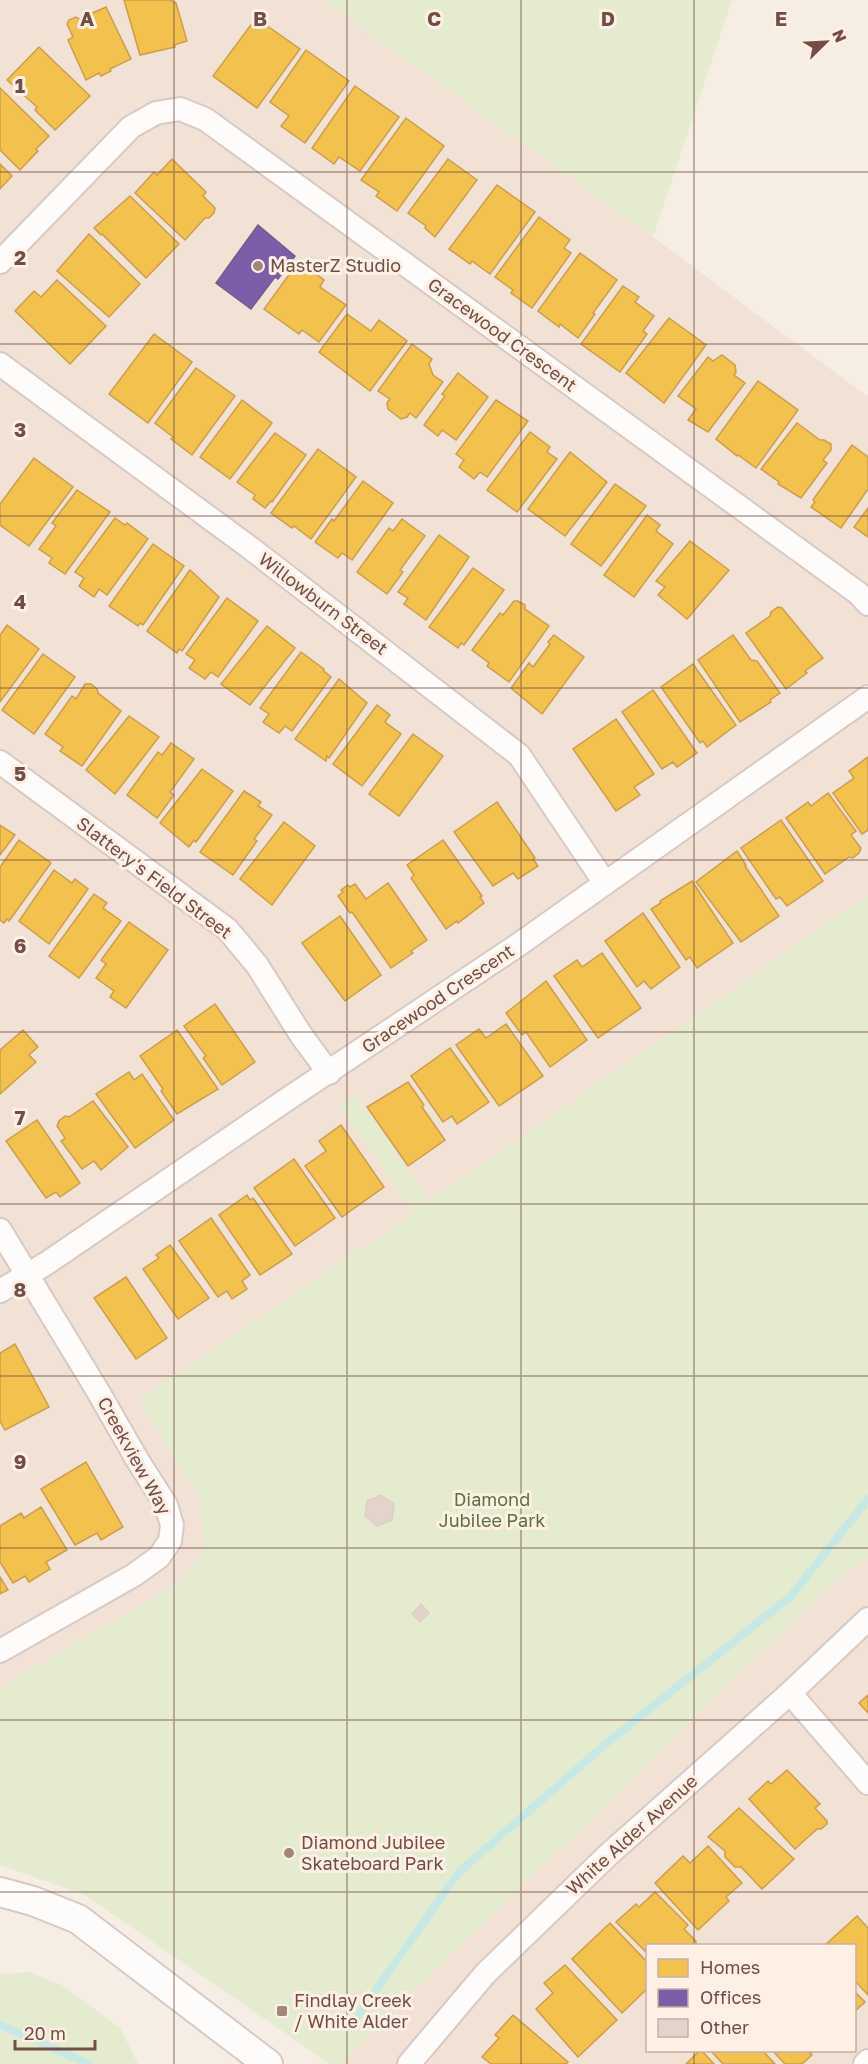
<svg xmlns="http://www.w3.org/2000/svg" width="868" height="2064" font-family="'Golos Text',sans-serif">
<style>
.residential{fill:#f2e1d5;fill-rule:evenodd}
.green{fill:#e5ebcf}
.homes{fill:#f2c14e;stroke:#cc9e4c;stroke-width:1.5}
.offices{fill:#7b5ea7;stroke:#79598a;stroke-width:1.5}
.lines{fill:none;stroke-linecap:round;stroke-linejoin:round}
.stream{stroke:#c7e8e4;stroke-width:8}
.building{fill:#e2d3cd;stroke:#dfcec7;stroke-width:1.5}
.minor-casing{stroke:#d7c9c4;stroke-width:26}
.tertiary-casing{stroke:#d7c9c4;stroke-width:32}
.minor{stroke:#fefcfb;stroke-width:22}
.tertiary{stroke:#fefcfb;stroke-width:28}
.grid{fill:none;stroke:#734e46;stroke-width:1.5;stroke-opacity:0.55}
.poi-dot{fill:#a1867e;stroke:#fff0e5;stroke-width:2}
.labels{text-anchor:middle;stroke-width:6;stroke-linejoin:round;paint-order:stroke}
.poi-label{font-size:18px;fill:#734e46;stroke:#fff0e5;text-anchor:start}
.street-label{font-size:18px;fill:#734e46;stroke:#fff0e5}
.park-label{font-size:18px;fill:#56743c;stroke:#fff0e5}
.grid-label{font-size:20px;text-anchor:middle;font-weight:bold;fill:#734e46;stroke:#fff0e5;stroke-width:6;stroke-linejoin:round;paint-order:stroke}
</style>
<rect width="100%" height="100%" fill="#f6ede5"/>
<!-- residential -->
<g class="residential">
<polygon points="0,0 323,0 653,237 868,397 868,895 429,1202 356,1095 340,1105 415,1214 139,1400 200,1500 205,1550 180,1582 21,1675 0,1690"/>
<path d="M868,1558V2064H340L830,1585ZM648,1946H854V2050H648Z"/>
</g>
<!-- green -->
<g class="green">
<polygon points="323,0 732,0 653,237"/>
<polygon points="868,895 868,1558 830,1585 340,2064 330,2064 85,1895 0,1865 0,1690 21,1675 180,1582 205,1550 200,1500 139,1400 279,1305 356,1250 365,1247 415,1214 339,1106 356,1094 429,1201"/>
<polygon points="29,1972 62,1985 120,2028 138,2064 0,2064 0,1974"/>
</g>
<!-- homes -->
<g class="homes">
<polygon points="124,0 170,0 176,3 187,41 174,45 175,47 140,55"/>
<polygon points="106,7 131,59 110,69 111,71 101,76 99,73 86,80 68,40 73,37 67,24 69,20 76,17 79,19"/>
<polygon points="256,18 300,49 257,108 213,76"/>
<polygon points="39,47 90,96 55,130 35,110 37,107 7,80"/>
<polygon points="306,50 349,81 305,143 281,126 289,116 270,102"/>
<polygon points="355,86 399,117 360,171 339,157 334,164 312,148"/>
<polygon points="0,88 49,136 36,149 38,151 20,170 0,150"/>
<polygon points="406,118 444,146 397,211 376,196 379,192 361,180"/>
<polygon points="172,159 206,192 203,196 215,208 214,213 209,218 205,218 185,240 135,193 154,172 157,175"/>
<polygon points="448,159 477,180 435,237 425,228 426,226 408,213"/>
<polygon points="0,164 12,176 0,189"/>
<polygon points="497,185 535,212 490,274 472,261 470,264 449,249"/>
<polygon points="130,196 179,244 146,278 102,234 101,235 94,228"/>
<polygon points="539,217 570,240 564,248 571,253 532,308 511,293 513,290 495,277"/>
<polygon points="89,234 140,284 109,317 57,271"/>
<polygon points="580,253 617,280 593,313 595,314 578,338 560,324 559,327 538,311"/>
<polygon points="299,261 324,280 320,287 346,305 319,342 302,330 299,334 264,309"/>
<polygon points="57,280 106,326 70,364 15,311 34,291 41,297"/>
<polygon points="623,286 639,297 635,302 654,316 643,331 647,334 620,372 581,344"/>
<polygon points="347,314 371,331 379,320 407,341 370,391 319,352"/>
<polygon points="669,318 706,345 664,403 626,373"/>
<polygon points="154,334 192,362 148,423 109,394"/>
<polygon points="412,344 432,359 429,364 433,375 443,382 416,418 410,413 407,417 401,419 388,409 387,403 390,399 378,391"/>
<polygon points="722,355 735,365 736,372 734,375 745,383 708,432 688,420 696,409 678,396 708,357 713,361"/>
<polygon points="196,368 235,396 192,455 171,439 173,437 155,423"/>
<polygon points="458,373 488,397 456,440 442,430 438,436 424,425 445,396 442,394"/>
<polygon points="758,381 798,410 756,468 738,455 737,456 716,439"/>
<polygon points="242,400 272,423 230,479 200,457"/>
<polygon points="496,400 528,421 487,477 480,472 474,479 459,467 464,460 456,454"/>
<polygon points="797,423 820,440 824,440 831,444 831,450 823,460 827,463 801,498 778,484 779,482 761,469"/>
<polygon points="530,432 550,447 547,452 557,459 517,512 487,490"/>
<polygon points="275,433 306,455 272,502 271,501 265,508 253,499 255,495 237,482"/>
<polygon points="852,445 868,457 868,489 841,528 811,507 815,502 813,500"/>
<polygon points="318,449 356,477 311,539 294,526 292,528 271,513"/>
<polygon points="570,452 607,482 565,536 528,509"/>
<polygon points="34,458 73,487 29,546 0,525 0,504"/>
<polygon points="363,481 393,503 352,560 342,553 338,558 315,542 332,519 334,521"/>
<polygon points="615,484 646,506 601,566 571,544"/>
<polygon points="77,490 110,512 65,574 49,563 52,558 39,549 56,526 52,523"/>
<polygon points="868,508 868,537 854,527"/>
<polygon points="647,515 660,525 656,531 673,544 634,597 604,575"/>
<polygon points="115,518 125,525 127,523 148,539 107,595 99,589 94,597 79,586 84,578 75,572"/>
<polygon points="402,519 425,536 400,570 403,572 387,594 357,572 389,528 393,531"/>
<polygon points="439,535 469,557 426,620 404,604 408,598 398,592"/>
<polygon points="690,541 729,570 687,619 658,595 665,587 656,581"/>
<polygon points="153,544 184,566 143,625 140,623 138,626 109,606"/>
<polygon points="473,568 504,590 464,645 461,643 458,648 429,627"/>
<polygon points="190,570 219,597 182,651 179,649 177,653 147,631"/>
<polygon points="227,598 258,621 218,677 211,672 205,679 189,668 195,660 186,654"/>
<polygon points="514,601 518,601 525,605 525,609 549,626 509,682 487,666 489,663 472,650 500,613 503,615"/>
<polygon points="778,607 782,608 823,658 805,671 807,673 786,689 746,633 770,616 771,612"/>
<polygon points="7,625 39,649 0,702 0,635"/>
<polygon points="267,626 295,648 250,705 221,684"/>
<polygon points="554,635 584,657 542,714 511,688 529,663 533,667 550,644 548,642"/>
<polygon points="733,635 751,660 757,661 780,693 770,700 771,702 740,722 698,660"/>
<polygon points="301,652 324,669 323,670 331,677 292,731 285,726 279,733 263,722 269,714 260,708"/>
<polygon points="43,654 75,677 34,734 2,710"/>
<polygon points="693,664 736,725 707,747 703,741 700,743 661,687"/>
<polygon points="339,679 367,703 329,758 327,756 326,761 295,739"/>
<polygon points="85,684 91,684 97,689 98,693 121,711 82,766 60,751 63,747 45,734 72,696 76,699"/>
<polygon points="653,690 697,753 677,767 673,762 662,769 622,712"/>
<polygon points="377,705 390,715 385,722 401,734 362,786 333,764"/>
<polygon points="129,716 159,737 115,794 86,770"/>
<polygon points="616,719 654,774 634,787 640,795 616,811 573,749"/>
<polygon points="413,734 443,756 399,816 369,794"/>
<polygon points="171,743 194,759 170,792 174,795 157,818 127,795 158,752 162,755"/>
<polygon points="868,757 868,830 862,834 833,793 854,778 849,771"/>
<polygon points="202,769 233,791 196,842 194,840 189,847 160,823"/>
<polygon points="244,791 261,802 258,806 272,815 254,839 257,841 233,875 200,852"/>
<polygon points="828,793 856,831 851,835 861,848 859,853 853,858 849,857 825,874 786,818 808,802 811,806"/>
<polygon points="497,802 535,858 533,859 538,866 518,879 513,873 493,886 454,832"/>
<polygon points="781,820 823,881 787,906 780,897 776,899 741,848"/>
<polygon points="284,822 315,846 272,905 240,879"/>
<polygon points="0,825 15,835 0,855"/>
<polygon points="19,840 51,863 9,921 7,919 4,923 0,920 0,867"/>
<polygon points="443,840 482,896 480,897 484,903 458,923 457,921 446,929 411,878 414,875 407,865"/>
<polygon points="737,851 746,865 745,866 779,916 741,942 696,882"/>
<polygon points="54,870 72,883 75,879 88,889 49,944 19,921"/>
<polygon points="692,881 733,943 697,968 690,957 686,960 651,909 661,903 660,901"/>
<polygon points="388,883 427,940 411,951 413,953 391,968 352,912 350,913 338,896 343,892 341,890 348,885 350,887 355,884 366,899"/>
<polygon points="94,894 107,903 103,908 121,921 79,978 49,956"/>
<polygon points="643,913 680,967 651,989 644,981 637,987 605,941"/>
<polygon points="340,916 381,975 345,1001 302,943"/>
<polygon points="129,922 168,950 126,1008 110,997 114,991 96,978 106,964 101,960"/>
<polygon points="602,953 641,1008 598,1038 554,976 577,960 582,967"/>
<polygon points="546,981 587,1040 550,1067 526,1032 522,1035 506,1013"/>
<polygon points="215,1004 255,1062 222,1085 203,1058 206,1056 184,1026"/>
<polygon points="506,1024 543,1076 499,1106 456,1045 479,1029 486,1038"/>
<polygon points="23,1030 38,1047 29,1055 36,1062 0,1094 0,1050"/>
<polygon points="177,1030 218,1089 177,1114 161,1091 163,1089 140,1056"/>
<polygon points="450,1048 489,1102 457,1124 452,1116 443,1122 411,1076"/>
<polygon points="129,1072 134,1080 142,1074 174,1120 135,1148 96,1094"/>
<polygon points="408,1082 424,1105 422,1107 445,1140 408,1166 367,1107"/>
<polygon points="93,1101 128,1147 101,1170 94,1161 82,1169 61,1141 65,1138 57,1126 59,1121 65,1116 69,1117"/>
<polygon points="37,1120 80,1183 60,1197 56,1192 46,1198 6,1141"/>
<polygon points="341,1125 384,1187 342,1217 305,1166 326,1151 319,1141"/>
<polygon points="294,1159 335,1218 295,1246 254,1188"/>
<polygon points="247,1195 250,1200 253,1198 292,1254 260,1275 219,1215"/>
<polygon points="211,1218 250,1275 242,1281 247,1289 232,1299 227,1291 218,1297 179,1241"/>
<polygon points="170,1245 209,1298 178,1319 143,1269 159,1258 156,1255"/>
<polygon points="126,1277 167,1338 136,1359 94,1298"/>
<polygon points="15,1344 49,1407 5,1430 0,1421 0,1353"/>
<polygon points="86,1462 123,1527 101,1540 97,1533 75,1545 41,1489"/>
<polygon points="41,1507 67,1550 46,1562 50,1569 29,1582 25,1576 13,1583 0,1562 0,1526 21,1513 24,1518"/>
<polygon points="0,1577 8,1590 0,1594"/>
<polygon points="868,1695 868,1713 859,1703"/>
<polygon points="787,1770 820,1804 815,1808 827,1821 827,1824 821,1829 817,1829 795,1849 749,1799 768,1781 771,1784"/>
<polygon points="739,1808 794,1859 762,1889 741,1867 735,1867 725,1857 725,1851 708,1837"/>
<polygon points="708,1846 742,1883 726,1897 729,1901 698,1930 655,1883 683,1856 690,1863"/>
<polygon points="655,1892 688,1925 684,1929 696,1941 696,1946 648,1946 648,1954 616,1922 636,1904 639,1907"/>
<polygon points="857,1916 868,1928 868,1995 854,1980 854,1946 824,1946"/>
<polygon points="610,1923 648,1963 648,1988 622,2013 572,1959"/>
<polygon points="565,1965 617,2020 578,2057 536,2009 553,1993 544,1983"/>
<polygon points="854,1991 865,2002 854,2012"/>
<polygon points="513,2015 568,2062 566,2064 491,2064 482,2057 499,2038 495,2035"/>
<polygon points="701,2050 714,2064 686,2064 700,2050"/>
<polygon points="710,2050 762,2050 775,2064 723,2064"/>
<polygon points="772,2050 813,2050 810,2053 812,2055 802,2064 785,2064"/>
</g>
<!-- offices -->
<polygon class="offices" points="258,225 295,256 278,279 275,277 251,309 216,283"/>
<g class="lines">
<!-- stream -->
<g class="stream">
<polyline points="0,2025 89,2064"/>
<polyline points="350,2027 459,1872 609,1741 790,1597 868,1499"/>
</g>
</g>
<!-- building -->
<g class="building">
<polygon points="381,1495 394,1504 392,1520 377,1526 365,1516 367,1501"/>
<polygon points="421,1604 429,1613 420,1622 412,1614"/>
</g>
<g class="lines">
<!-- minor casing -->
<g class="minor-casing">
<g id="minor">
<polyline points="0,262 131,127 156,113 180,109 205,119 858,593 868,604"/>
<polyline points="0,364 249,547 519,755 605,883"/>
<polyline points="0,762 227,929 257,965 301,1035 329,1073"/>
<polyline points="0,1230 96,1388 138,1461 166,1505 172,1525 170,1541 159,1557 134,1575 0,1651"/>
<polyline points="0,1291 47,1263 289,1098 518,945 868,697"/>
<polyline points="790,1693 868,1783"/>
<polyline points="409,2064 485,1974 608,1855 790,1693 868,1619"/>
<polyline points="865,2064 868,2061"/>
</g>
</g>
<!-- tertiary casing -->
<g class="tertiary-casing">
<polyline id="tertiary" points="0,1892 33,1901 78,1919 268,2064"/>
</g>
<!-- minor -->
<use href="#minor" class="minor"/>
<!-- tertiary -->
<use href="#tertiary" class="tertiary"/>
</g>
<!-- grid -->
<path class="grid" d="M174,0V2064M347,0V2064M521,0V2064M694,0V1946M0,172H868M0,344H868M0,516H868M0,688H868M0,860H868M0,1032H868M0,1204H868M0,1376H868M0,1548H868M0,1720H868M0,1892H868M694,2050V2064"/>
<!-- markers -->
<g class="poi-dot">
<circle cx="258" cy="266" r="6"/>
<circle cx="289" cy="1853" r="6"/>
<rect x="276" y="2005" width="12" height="12" rx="3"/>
</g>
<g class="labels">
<!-- poi labels -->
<g class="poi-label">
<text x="270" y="272">MasterZ Studio</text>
<text x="301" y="1849">Diamond Jubilee<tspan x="301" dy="21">Skateboard Park</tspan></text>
<text x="294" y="2007">Findlay Creek<tspan x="294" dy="21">/ White Alder</tspan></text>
</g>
<!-- street labels -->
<g class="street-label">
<text transform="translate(502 335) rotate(36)" y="6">Gracewood Crescent</text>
<text transform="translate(323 604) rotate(37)" y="6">Willowburn Street</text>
<text transform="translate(154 878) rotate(37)" y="6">Slattery's Field Street</text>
<text transform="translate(438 999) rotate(-34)" y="6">Gracewood Crescent</text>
<text transform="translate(134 1456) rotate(61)" y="6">Creekview Way</text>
<text transform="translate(632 1835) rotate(-42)" y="6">White Alder Avenue</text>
</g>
<!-- park labels -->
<g class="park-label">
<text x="492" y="1506">Diamond<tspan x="492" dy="21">Jubilee Park</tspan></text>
</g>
</g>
<g class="grid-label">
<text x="87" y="26">A</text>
<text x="260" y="26">B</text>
<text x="434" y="26">C</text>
<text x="608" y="26">D</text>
<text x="781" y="26">E</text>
<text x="20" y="93">1</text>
<text x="20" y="265">2</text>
<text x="20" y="437">3</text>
<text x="20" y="609">4</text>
<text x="20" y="781">5</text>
<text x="20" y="953">6</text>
<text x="20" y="1125">7</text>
<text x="20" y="1297">8</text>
<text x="20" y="1469">9</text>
</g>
<!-- legend -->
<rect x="646" y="1944" width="210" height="108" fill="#fff0e5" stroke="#c7afa5" stroke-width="1.5"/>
<rect x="658" y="1959" width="30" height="18" fill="#f2c14e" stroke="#c7afa5" stroke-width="1.5"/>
<text x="700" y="1974" font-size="18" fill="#734e46">Homes</text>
<rect x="658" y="1989" width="30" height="18" fill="#7b5ea7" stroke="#c7afa5" stroke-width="1.5"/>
<text x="700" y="2004" font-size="18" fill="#734e46">Offices</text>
<rect x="658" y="2019" width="30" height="18" fill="#e2d3cd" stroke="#c7afa5" stroke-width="1.5"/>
<text x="700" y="2034" font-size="18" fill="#734e46">Other</text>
<!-- north arrow -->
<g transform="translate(826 42) rotate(66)" stroke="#fff0e5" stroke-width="4.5" paint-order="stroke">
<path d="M0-4.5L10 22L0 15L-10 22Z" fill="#734e46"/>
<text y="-9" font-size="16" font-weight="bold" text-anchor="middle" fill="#734e46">N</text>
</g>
<!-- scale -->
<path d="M15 2040v9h80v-9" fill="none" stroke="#734e46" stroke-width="3"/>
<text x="24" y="2040" font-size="18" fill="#734e46" stroke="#fff0e5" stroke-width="4.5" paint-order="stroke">20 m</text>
</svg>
